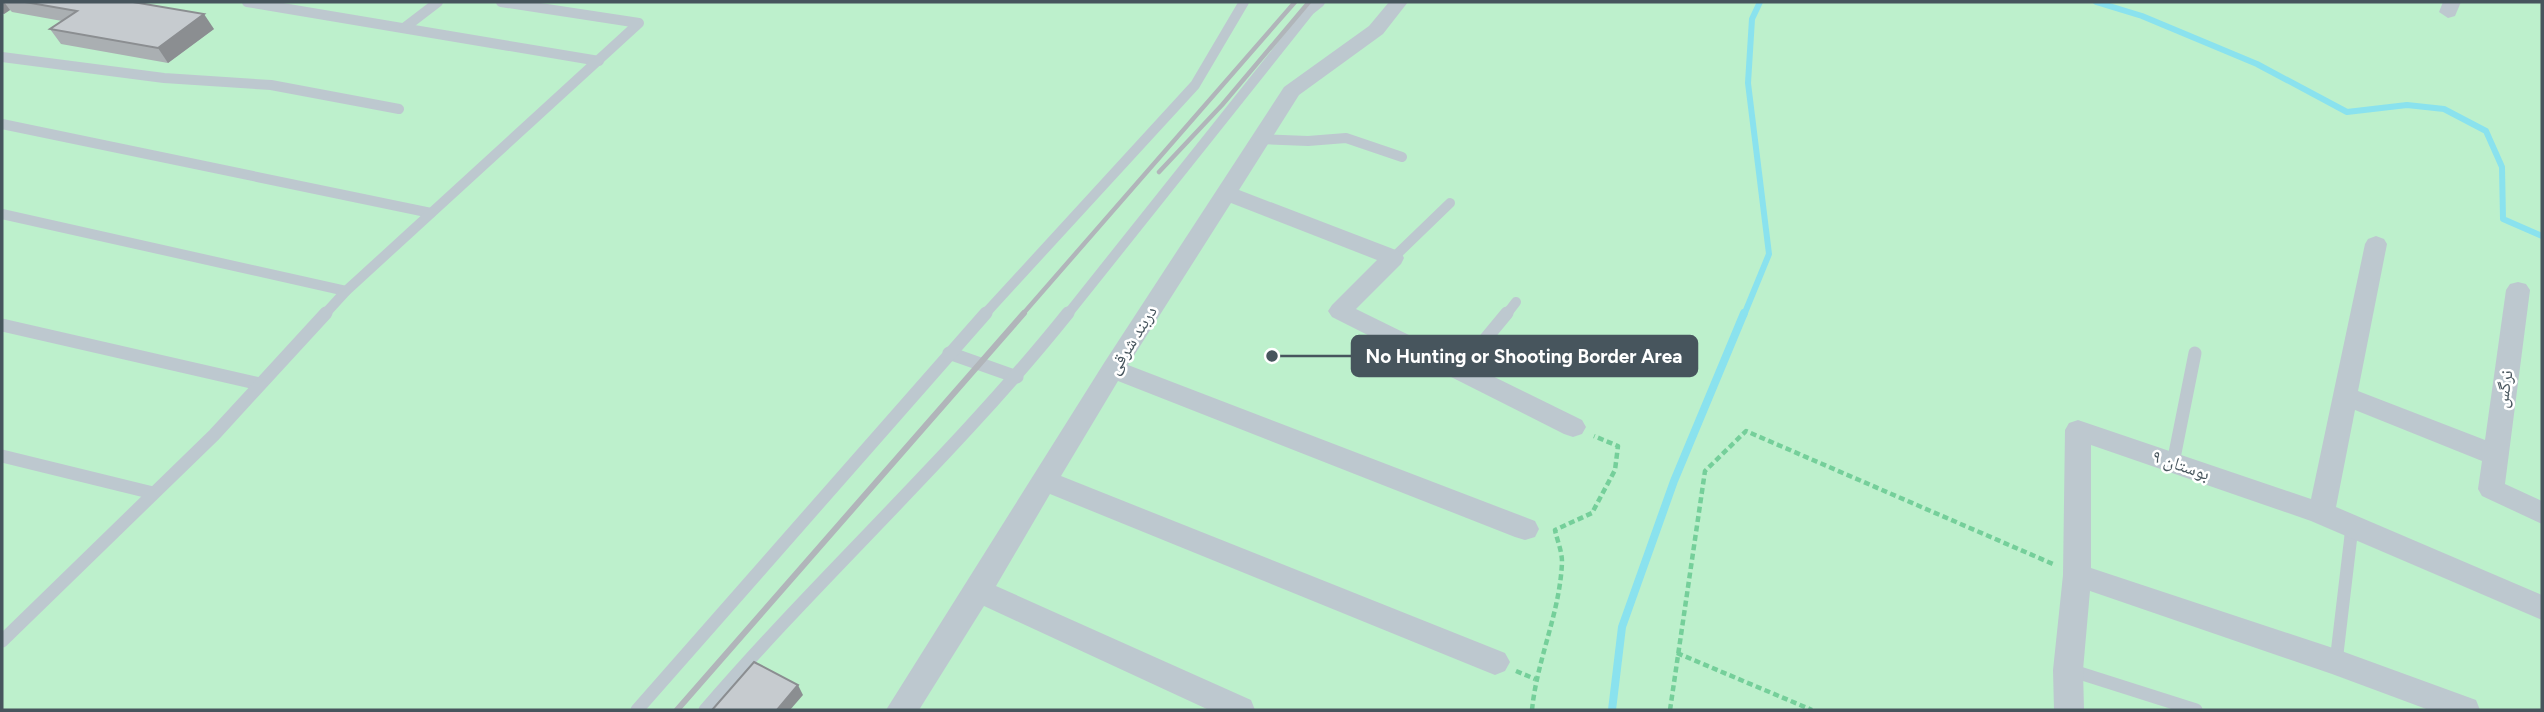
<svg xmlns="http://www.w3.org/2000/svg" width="2544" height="712" font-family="Figtree,'Noto Naskh Arabic',sans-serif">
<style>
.green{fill:#bdf0cc}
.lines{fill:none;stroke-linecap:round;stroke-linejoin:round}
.stream-far1{stroke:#8ae2ee;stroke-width:6}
.stream{stroke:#8ae2ee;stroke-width:8}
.path{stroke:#75cf9a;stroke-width:4.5;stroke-dasharray:6 3.5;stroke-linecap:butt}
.lane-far1{stroke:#bdc8cf;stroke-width:10}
.lane{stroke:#bdc8cf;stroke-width:13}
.street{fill:#bdc8cf;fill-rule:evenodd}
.rail-far1{stroke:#b1b5ba;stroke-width:4.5}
.rail{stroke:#b1b5ba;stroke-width:6}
.wall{fill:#aaafb2}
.shaded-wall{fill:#8b8e91}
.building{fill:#c6cbcf;stroke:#8b8e91;stroke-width:2}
.labels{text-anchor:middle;stroke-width:5;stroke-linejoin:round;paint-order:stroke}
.street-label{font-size:18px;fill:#47555d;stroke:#fff}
.leader{fill:none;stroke:#47555d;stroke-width:2.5}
.callout-dot{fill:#47555d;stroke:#fff;stroke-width:2.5}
.callout{fill:#47555d;stroke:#47555d;stroke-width:2.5}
.callout-label{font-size:19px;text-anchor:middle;font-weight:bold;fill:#fff}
</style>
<rect width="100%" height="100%" fill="#f2eff0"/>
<!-- green -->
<rect class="green" x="2" y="2" width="2540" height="708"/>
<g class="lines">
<!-- stream-far1 -->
<g class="stream-far1">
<polyline points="2096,2 2142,16 2257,64 2347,112 2407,105 2444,109 2486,131 2502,167 2503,219 2542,236"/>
<polyline points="1744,315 1769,254 1748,83 1752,19 1760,2"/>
</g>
<!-- stream -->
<polyline class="stream" points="1612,710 1622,627 1674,481 1744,313"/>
<!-- path -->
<g class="path">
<polyline points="1677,653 1812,710"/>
<polyline points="1516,671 1535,679"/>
<path d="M1532,710C1537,659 1560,613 1562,562C1562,551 1557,540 1555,530L1592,513L1615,470L1618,446L1594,436"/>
<polyline points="1670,710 1705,471 1746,431 2053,564"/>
</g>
<!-- lane-far1 -->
<g class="lane-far1">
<polyline points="247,2 599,61"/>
<polyline points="404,28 438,2"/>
<polyline points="2,57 164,78 271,85 399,109"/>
<polyline points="2,124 431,213"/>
<polyline points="1260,139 1308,141 1346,138 1402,157"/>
<polyline points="2,214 346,291"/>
<polyline points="1393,258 1450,203"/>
<polyline points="324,315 346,291 639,23 501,2"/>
<polyline points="984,315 1195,85 1244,2"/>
<polyline points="1067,315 1310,10 1320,2"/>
<polyline points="1506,315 1516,302"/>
</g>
<!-- lane -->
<g class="lane">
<polyline points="2,325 260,384"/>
<polyline points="949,353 1017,377"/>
<polyline points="1459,371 1507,313"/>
<polyline points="2,456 153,493"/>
<polyline points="2173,463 2195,353"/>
<polyline points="2,641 214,435 326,313"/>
<polyline points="2336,662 2352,527"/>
<polyline points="2070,670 2196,710"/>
<polyline points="637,710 986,313"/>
<path d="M705,710C822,574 956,453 1068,313"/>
</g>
<!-- street -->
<g class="street">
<polygon points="1389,2 1408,2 1383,34 1299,95 1239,190 1401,252 1404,258 1401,264 1356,309 1582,420 1586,427 1582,434 1573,437 1564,434 1332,317 1328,311 1332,305 1377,260 1231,203 1128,365 1535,521 1539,529 1535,537 1525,540 1515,537 1118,381 1061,476 1505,653 1510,662 1505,671 1495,675 1485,671 1050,494 996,586 1251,700 1255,710 1209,710 984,606 919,710 886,710 1104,363 1284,87 1369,26"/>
<polygon points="2443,2 2461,2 2455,16 2448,18 2439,12"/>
<polygon points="2376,236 2384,239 2387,244 2358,391 2485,440 2506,290 2510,284 2518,282 2526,284 2530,290 2505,484 2542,501 2542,524 2482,496 2478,489 2482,461 2355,410 2336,507 2542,595 2542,620 2311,521 2091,445 2091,568 2336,649 2476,700 2480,710 2429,710 2332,674 2090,591 2083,670 2084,710 2054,710 2053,670 2063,575 2065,430 2069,423 2078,420 2311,499 2365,244 2368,239"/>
</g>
<!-- rail-far1 -->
<g class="rail-far1">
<polyline points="1159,172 1222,105 1309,2"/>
<polyline points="1022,315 1295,2"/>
</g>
<!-- rail -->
<polyline class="rail" points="677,710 1024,313"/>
</g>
<!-- wall -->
<polygon class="wall" points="2,2 133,2 214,29 168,63 61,44 50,29 62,21 12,12 10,10 4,14 2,14"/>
<!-- shaded-wall -->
<g class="shaded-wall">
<polygon points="2,2 4,2 10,10 4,14 2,12"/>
<polygon points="204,14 214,29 168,63 158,48"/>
<polygon points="798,685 803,695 790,710 777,710"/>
</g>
<!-- building -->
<g class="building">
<polygon points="25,2 133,2 204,14 158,48 50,29 77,11"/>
<polygon points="754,662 798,685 777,710 712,710"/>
</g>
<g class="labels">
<!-- street labels -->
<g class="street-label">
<text transform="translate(1132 340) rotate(-58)" y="6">دربند شرقی</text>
<text transform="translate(2504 389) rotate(-82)" y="6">نرگس</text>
<text transform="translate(2181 465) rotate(19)" y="6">بوستان ۹</text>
</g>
</g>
<!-- callouts -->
<path class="leader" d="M1272 356L1352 356"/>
<circle class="callout-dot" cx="1272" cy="356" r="7"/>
<rect class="callout" x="1352" y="336" width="345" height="40" rx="7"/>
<g class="callout-label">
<text x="1524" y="363">No Hunting or Shooting Border Area</text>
</g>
<!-- border -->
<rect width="2544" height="712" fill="none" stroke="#47555d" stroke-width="7"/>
</svg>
